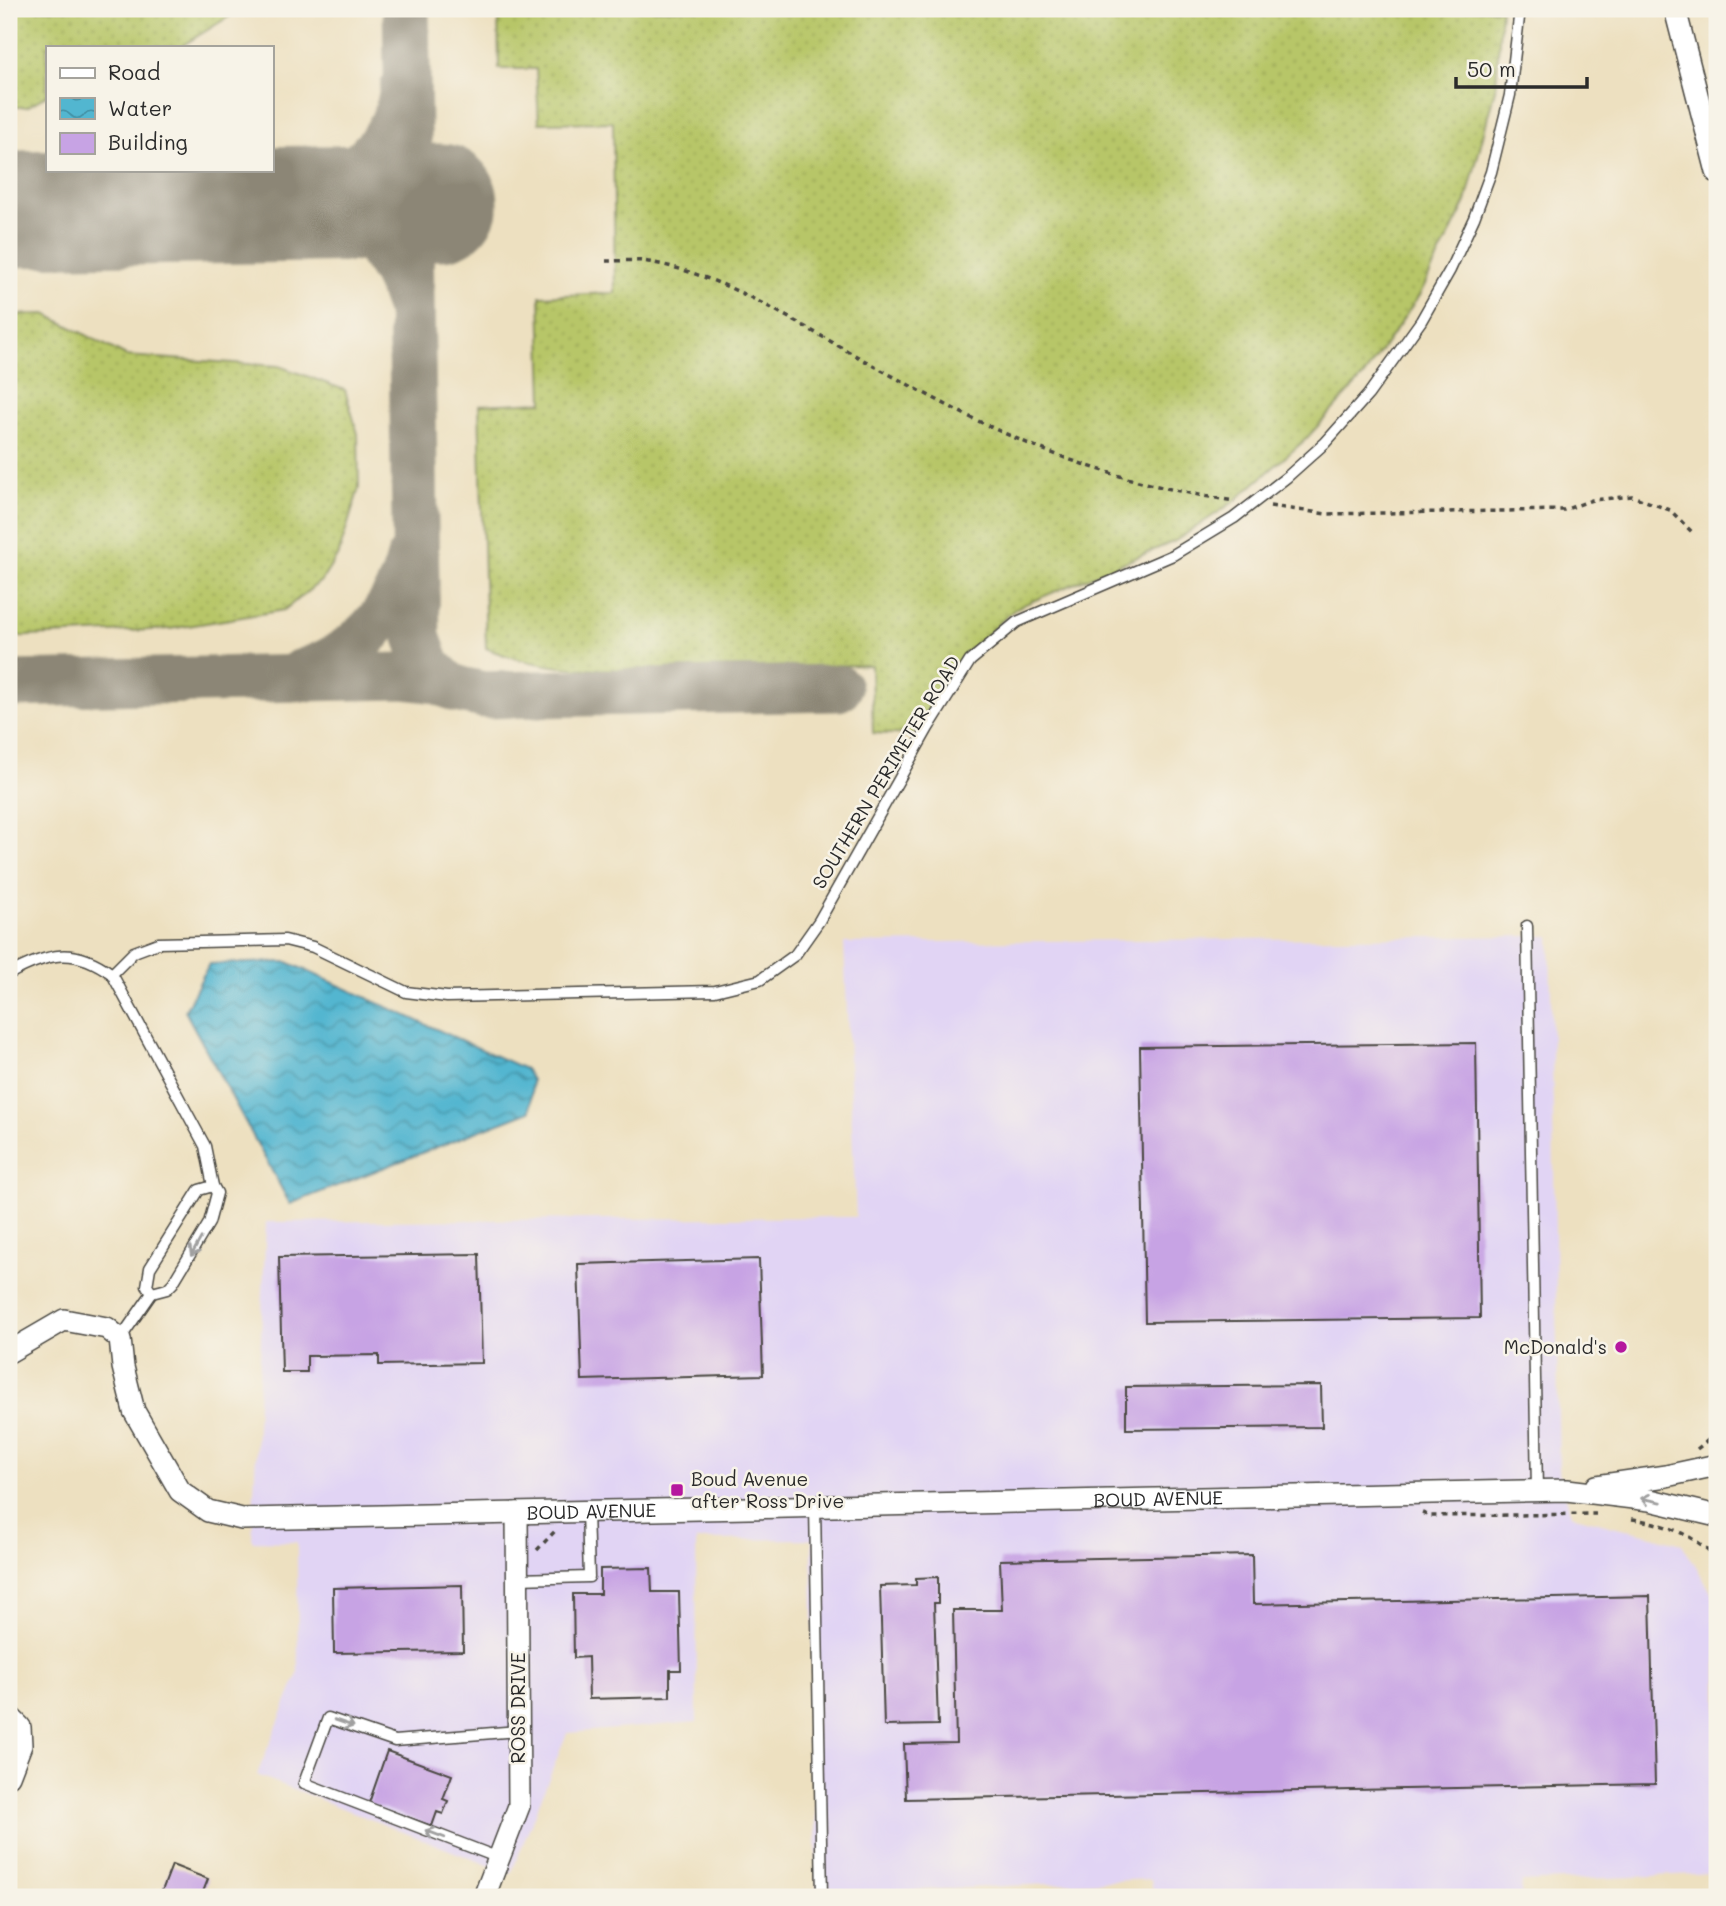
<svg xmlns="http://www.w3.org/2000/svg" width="1726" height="1906" font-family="Mali,sans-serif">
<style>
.built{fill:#e1d4f4}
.grass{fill:url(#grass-dots);stroke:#71784a;stroke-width:2}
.water{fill:url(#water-waves);stroke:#3e707e;stroke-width:2}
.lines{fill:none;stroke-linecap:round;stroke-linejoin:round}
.taxiway{stroke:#8c8676;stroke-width:47}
.runway{stroke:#8c8676;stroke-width:117}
.building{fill:#c7a3e4}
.lane-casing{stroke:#484641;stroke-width:13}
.street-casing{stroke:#484641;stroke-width:24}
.path{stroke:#484641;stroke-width:3.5;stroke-dasharray:5 5;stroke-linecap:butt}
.lane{stroke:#fff;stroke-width:10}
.street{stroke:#fff;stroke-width:21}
.oneway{stroke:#a0a0a0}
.poi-dot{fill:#b5179e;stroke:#f7f3e8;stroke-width:2.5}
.labels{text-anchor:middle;stroke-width:5;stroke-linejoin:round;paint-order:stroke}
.street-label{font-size:19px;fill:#2b2b2b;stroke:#f7f3e8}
.poi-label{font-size:19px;fill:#2b2b2b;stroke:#f7f3e8;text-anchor:end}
</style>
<defs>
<pattern id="grass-dots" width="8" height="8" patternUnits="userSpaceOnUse" patternTransform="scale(1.75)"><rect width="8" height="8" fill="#b7c668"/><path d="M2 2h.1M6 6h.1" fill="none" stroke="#9eaa5a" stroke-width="1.8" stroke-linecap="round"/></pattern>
<pattern id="water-waves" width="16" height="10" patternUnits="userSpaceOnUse" patternTransform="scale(1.75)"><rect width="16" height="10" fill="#52b6d0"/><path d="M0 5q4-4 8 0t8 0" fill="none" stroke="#4494a9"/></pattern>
</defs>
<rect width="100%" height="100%" fill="#f7f3e8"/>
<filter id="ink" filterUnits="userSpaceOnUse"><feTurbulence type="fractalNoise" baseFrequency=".0143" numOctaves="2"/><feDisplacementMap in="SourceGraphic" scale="14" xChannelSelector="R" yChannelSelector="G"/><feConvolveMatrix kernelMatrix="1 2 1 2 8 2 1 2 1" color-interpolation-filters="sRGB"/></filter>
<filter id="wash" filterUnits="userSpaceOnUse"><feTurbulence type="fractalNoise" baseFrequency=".00686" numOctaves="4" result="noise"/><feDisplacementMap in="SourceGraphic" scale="28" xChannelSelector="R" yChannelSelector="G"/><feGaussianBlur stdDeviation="1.57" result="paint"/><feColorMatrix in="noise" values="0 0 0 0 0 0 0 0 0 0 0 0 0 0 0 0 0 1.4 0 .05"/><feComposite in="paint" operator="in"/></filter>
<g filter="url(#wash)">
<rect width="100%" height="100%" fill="#ede0c0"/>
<!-- built -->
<polygon class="built" points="1550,936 1559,1472 1571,1515 1682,1544 1717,1602 1717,1873 1522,1882 1521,1897 1154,1897 1151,1879 817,1895 812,1539 696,1540 697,1722 567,1733 511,1874 257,1775 298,1674 297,1542 252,1541 266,1222 856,1217 844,943"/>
<!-- grass -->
<g class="grass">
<polygon points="9,9 241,9 180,47 47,47 47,95 27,107 9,107"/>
<path d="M498,9H1501L1496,85L1466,202L1419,296L1363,377L1305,440L1232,503L1175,541L1016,608L965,654L912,735L873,733L871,665C812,666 752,667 693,668C625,670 550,676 486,648L479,405L543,402L540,296L615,293L613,122L539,123L536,69H499Z"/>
<polygon points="46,314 126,356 279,366 345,390 358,434 359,488 339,553 322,580 284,610 170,629 9,637 9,315"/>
</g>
<!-- water -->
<polygon class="water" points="287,962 525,1069 532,1080 530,1111 290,1204 185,1011 209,964"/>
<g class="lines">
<!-- taxiway -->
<g class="taxiway">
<polyline points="406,9 417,637 428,666 448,685"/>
<path d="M274,205C335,184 392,162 403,89"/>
<path d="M274,205C288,206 304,206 318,209C365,220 395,261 408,304"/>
<path d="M300,673C356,656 396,614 410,557"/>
<polyline points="9,684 403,676 436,680 460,690 484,695 838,688"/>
</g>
<!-- runway -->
<polyline class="runway" points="9,209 440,202"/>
</g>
<g id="blocks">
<!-- building -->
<g class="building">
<polygon points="1476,1043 1480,1318 1145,1322 1140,1047"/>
<polygon points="479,1254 482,1363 379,1365 379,1355 307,1356 307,1372 282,1372 279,1257"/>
<polygon points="759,1259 763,1375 582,1380 578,1264"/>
<polygon points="1321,1385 1322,1427 1126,1429 1126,1387"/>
<polygon points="1252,1555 1253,1604 1650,1596 1655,1784 906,1799 904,1744 956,1743 953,1610 1002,1610 1000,1560"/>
<polygon points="651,1568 652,1592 679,1592 681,1670 670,1670 670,1697 589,1699 588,1657 574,1658 573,1594 600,1594 600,1569"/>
<polygon points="938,1577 938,1603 934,1603 938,1725 884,1726 880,1586 916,1585 916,1578"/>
<polygon points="462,1585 463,1651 334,1653 333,1588"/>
<polygon points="387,1751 452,1775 443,1799 448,1801 443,1814 437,1812 432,1826 369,1803"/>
<polygon points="172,1865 208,1879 201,1897 178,1897 162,1891"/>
</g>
</g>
</g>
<g filter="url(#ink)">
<use href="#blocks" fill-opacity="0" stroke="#484641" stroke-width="2"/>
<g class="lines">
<!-- lane casing -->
<g class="lane-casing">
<g id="lane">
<polyline points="1527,926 1537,1491"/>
<path d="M9,974C48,953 74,946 112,974L205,1146L213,1186L217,1193L209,1223L173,1283L167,1289L152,1293"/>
<polyline points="112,974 134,952 158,943 285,940 313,947 406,992 447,997 715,991 760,980 795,955 819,921 928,728 970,661 1017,622 1173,555 1234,518 1287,477 1325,443 1368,395 1421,321 1450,270 1474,218 1491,172 1510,95 1520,9"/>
<polyline points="152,1293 147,1286 150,1268 199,1190 213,1186"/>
<polyline points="120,1339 152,1293"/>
<polyline points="815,1506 822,1897"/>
<polyline points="518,1579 589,1577 587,1511"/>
<polyline points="499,1858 304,1783 328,1718 395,1741 518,1731"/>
</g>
</g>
<!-- street casing -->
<g class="street-casing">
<g id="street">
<polyline points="1675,9 1717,172"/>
<path id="s1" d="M9,1352L64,1320L107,1328L120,1339L123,1367L134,1411L180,1491L208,1511L242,1519L1567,1490L1650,1500L1717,1516"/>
<polyline points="1597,1486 1666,1476 1717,1465"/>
<polyline points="9,1716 20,1727 21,1745 9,1776"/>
<polyline points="484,1897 519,1806 517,1513"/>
</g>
</g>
<!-- path -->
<g class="path">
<path d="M606,261C618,261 631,260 643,261C712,271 777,311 837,345C877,368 918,390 958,411C1046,456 1138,487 1235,501"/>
<polyline points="1270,506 1327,514 1564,510 1592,500 1632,496 1670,510 1694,534"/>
<polyline points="1697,1449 1717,1433"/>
<polyline points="1422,1513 1430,1516 1596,1514"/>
<path d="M1632,1519C1664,1523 1694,1535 1717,1558"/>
<polyline points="537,1550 556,1530"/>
</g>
<!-- lane -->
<use href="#lane" class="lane"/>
<!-- street -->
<use href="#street" class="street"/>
</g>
<!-- one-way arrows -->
<defs><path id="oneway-shaft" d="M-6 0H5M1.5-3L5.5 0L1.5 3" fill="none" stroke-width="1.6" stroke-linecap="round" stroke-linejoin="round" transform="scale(1.75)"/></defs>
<g class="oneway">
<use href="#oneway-shaft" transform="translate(196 1247) rotate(119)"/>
<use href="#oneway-shaft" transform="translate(1651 1500) rotate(-169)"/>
<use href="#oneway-shaft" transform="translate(344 1723) rotate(19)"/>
<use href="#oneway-shaft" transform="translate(435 1834) rotate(-159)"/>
</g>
</g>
<!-- markers -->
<g class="poi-dot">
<circle cx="1621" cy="1347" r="7"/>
<rect x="670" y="1483" width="14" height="14" rx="3.5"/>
</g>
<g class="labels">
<!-- street labels -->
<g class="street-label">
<text transform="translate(886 772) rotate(-59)" y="7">SOUTHERN PERIMETER ROAD</text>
<text dy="7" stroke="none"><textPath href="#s1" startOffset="1276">BOUD AVENUE</textPath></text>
<text dy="7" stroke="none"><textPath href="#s1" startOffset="709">BOUD AVENUE</textPath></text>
<text transform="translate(518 1708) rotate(-90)" y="7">ROSS DRIVE</text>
</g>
<!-- poi labels -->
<g class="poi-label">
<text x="1607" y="1354">McDonald's</text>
<text x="691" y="1486" text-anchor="start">Boud Avenue<tspan x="691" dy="22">after Ross Drive</tspan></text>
</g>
</g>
<!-- margin -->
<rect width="1726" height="1906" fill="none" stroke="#f7f3e8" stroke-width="35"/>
<!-- legend -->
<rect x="46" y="46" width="228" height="126" fill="#f7f3e8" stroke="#a5a39c" stroke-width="2"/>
<rect x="60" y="68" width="35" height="10" fill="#ffffff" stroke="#a5a39c" stroke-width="2"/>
<text x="108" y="80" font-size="21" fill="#2b2b2b">Road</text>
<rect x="60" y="98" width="35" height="21" fill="url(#water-waves)" stroke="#a5a39c" stroke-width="2"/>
<text x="108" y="116" font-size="21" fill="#2b2b2b">Water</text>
<rect x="60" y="133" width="35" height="21" fill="#c7a3e4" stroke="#a5a39c" stroke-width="2"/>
<text x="108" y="150" font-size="21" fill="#2b2b2b">Building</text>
<!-- scale -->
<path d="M1456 77v10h131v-10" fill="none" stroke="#2b2b2b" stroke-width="3.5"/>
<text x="1467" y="77" font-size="21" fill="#2b2b2b" stroke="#f7f3e8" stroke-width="5" paint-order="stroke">50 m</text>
</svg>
